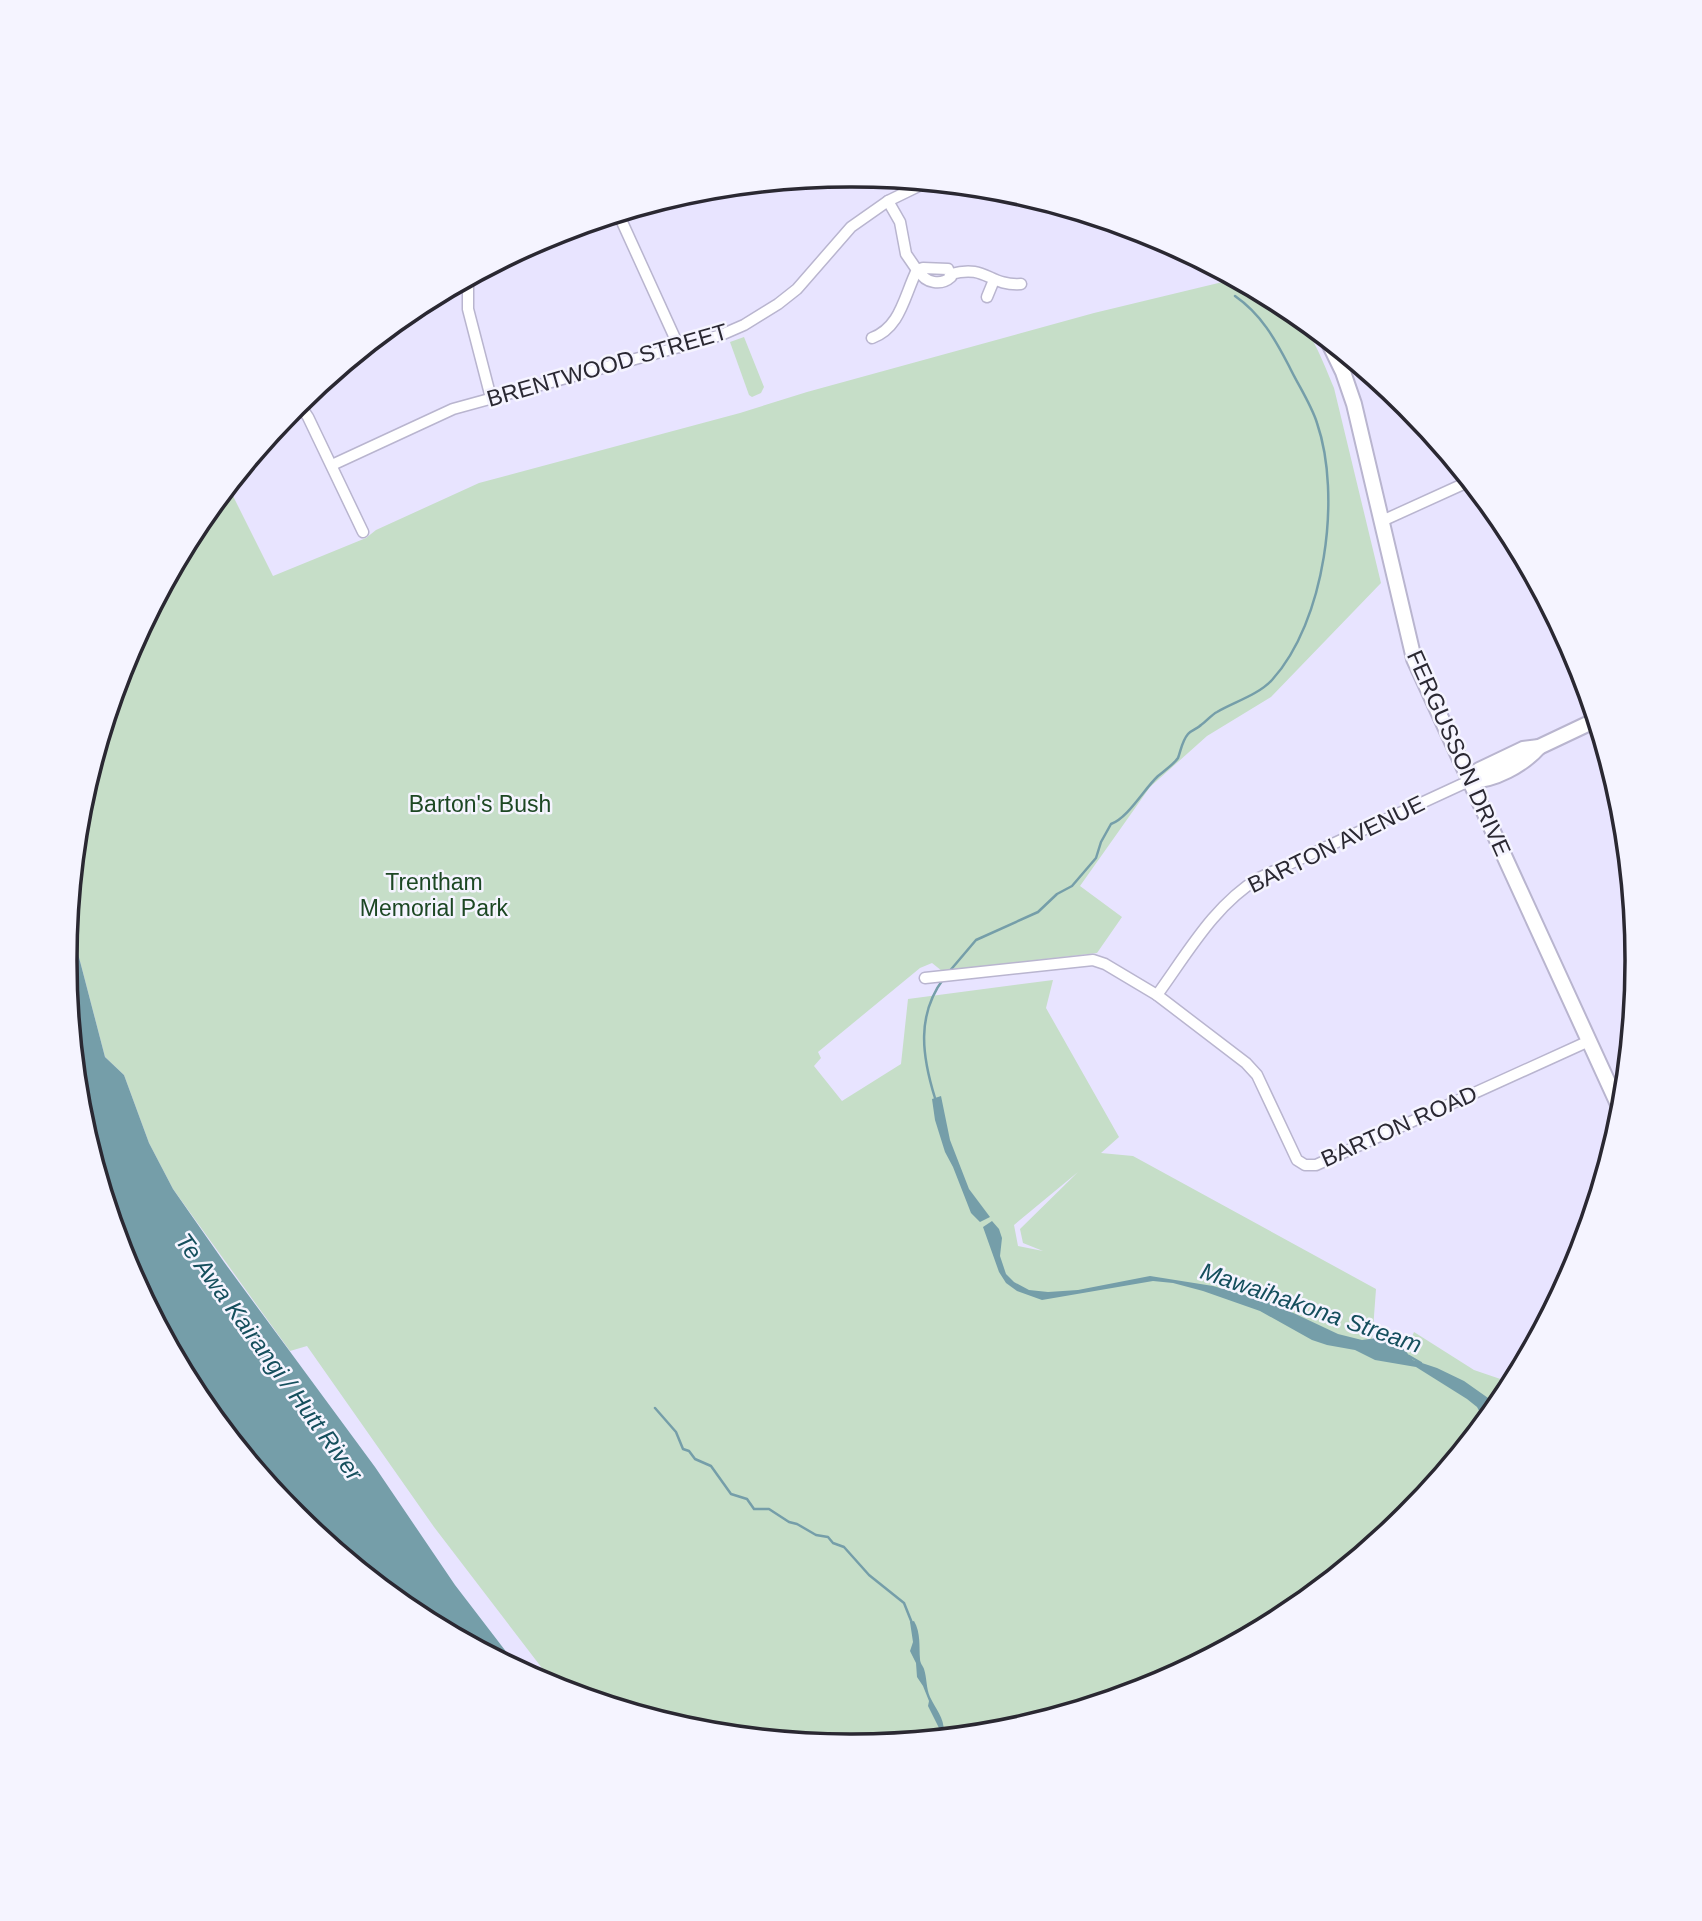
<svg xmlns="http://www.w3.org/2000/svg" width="1702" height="1921" font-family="Arial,sans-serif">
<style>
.green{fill:#c6dec8;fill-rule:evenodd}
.water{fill:#759ea9}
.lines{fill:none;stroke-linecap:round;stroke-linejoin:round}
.stream{stroke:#759ea9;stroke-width:2.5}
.street-casing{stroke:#b9b5cf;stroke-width:13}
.secondary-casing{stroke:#b9b5cf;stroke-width:18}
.street{stroke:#fff;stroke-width:10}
.secondary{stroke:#fff;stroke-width:14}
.labels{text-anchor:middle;stroke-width:5;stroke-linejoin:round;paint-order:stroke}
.street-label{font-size:23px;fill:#2a2832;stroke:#f5f4ff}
.park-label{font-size:23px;fill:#1c4723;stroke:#f5f4ff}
.water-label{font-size:24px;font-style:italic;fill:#154f5d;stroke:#f5f4ff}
.rim{fill:none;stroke:#2a2832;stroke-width:3.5}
</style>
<rect width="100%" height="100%" fill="#e8e4ff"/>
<!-- green -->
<g class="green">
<path d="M1235,279C1252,288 1274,295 1288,307C1309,324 1324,364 1334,388L1381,583L1271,697L1207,736L1150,787L1080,886L1122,917L1097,953L942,971L932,963L920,968L818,1052L821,1058L814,1066L842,1101L901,1064L908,999L1053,980L1046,1008L1119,1137L1101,1153L1133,1156L1376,1289L1372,1343L1406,1350L1414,1332L1474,1370L1512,1383L1505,1398L1407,1517L1287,1614L1151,1687L1004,1732L851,1747L697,1732L558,1689L434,1527L307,1346L290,1351L173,1189L149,1143L124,1075L105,1057L69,919L80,807L125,659L197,523L228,486L273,576L366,538L376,530L479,483L740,413L807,392L1094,313ZM1078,1172L1020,1229L1023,1243L1043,1251L1018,1246L1014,1225Z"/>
<polygon points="744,337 764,387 761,393 752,397 749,395 730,342"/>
</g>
<!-- water -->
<g class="water">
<polygon points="69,919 105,1057 124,1075 149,1143 173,1189 224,1262 375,1467 455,1585 521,1671 414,1614 295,1516 192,1388 124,1261 80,1114 65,960"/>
<polygon points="941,1096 950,1140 969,1189 990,1217 980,1222 971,1213 953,1167 945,1152 935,1120 932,1099"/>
<polygon points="992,1221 999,1229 1002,1238 1000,1256 1006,1274 1014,1282 1029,1290 1048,1292 1078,1290 1150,1276 1213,1286 1270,1302 1338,1334 1362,1340 1385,1337 1403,1348 1413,1360 1437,1368 1464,1381 1498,1405 1485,1422 1477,1407 1467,1399 1416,1367 1375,1360 1355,1350 1327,1345 1312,1340 1260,1311 1203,1291 1173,1283 1153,1281 1042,1300 1017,1291 1006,1283 999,1272 983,1227"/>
<path d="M914,1621C921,1633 919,1647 920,1659C920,1663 923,1666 924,1669C927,1678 926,1688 930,1697C936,1710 944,1717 944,1732H941L928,1706L929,1701L923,1686L917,1677L916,1663L910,1651L913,1642L910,1622Z"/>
</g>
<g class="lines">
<!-- stream -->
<g class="stream">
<path d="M948,973L976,940L1038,912L1057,894L1072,886L1096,858L1101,842L1111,824C1128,818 1144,789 1158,776C1164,771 1174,764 1178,758C1181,750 1182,741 1188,734C1191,730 1197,729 1201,725C1207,721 1211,715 1217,712C1234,702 1258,695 1272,680C1325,622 1342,496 1317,423C1311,404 1298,385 1289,366C1275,339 1261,314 1235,296"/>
<path d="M935,1098C922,1056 916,1015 944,978"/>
<polyline points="1409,1356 1421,1363"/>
<polyline points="655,1408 676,1432 683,1449 689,1451 695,1459 711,1466 731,1494 747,1499 754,1509 769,1509 789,1522 797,1524 816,1535 828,1537 833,1543 844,1547 869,1575 904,1603 912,1623"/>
<polyline points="942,1738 943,1729"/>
</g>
<!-- street casing -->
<g class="street-casing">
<g id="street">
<path d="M888,201L900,222L906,254L917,270L923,268L948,269L951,277C941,286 925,283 919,271"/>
<polyline points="618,213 679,347"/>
<path d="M951,274C987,264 988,286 1021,284"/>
<polyline points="468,278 468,309 491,398"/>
<polyline points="987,297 994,280"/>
<path d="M872,338C901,327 904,296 917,270"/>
<polyline points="298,402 308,417 363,532"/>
<polyline points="332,465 453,409 679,347 721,335 744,325 778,304 797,289 851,227 888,201 927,182"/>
<polyline points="1382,521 1470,481"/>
<path d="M925,978L1093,960L1105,964L1157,995C1187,954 1214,905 1259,878L1469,781"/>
<polyline points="1157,995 1246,1063 1257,1075 1297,1160 1305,1165 1316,1165 1589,1041"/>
</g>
</g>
<!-- secondary casing -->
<g class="secondary-casing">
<g id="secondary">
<polyline points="1327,339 1343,372 1354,404 1414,659 1622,1113"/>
<polyline points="1469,781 1479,770 1523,749 1539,747 1596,720"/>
<path d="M1469,781C1494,781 1523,765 1539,747"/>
</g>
</g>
<!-- street -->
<use href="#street" class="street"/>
<!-- secondary -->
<use href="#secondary" class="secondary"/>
</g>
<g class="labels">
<!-- street labels -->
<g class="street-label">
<text transform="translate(607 365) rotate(-16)" y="8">BRENTWOOD STREET</text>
<text transform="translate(1459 753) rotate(66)" y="8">FERGUSSON DRIVE</text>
<text transform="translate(1336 844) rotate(-26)" y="8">BARTON AVENUE</text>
<text transform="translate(1399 1126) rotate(-24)" y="8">BARTON ROAD</text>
</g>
<!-- park labels -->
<g class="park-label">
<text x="480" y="812">Barton's Bush</text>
<text x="434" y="890">Trentham<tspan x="434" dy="26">Memorial Park</tspan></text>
</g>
<!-- water labels -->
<g class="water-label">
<text transform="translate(1311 1308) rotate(19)" y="8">Mawaihakona Stream</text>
<text transform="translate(269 1357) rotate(54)" y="8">Te Awa Kairangi / Hutt River</text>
</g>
</g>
<!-- crop -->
<path d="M0 0H1702V1921H0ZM850 187H852A773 773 0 0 1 1625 960V961A773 773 0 0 1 852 1734H850A773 773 0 0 1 77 961V960A773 773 0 0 1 850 187Z" fill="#f5f4ff" fill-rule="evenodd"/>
<path class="rim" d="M850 187H852A773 773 0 0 1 1625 960V961A773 773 0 0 1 852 1734H850A773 773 0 0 1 77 961V960A773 773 0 0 1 850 187Z"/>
</svg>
